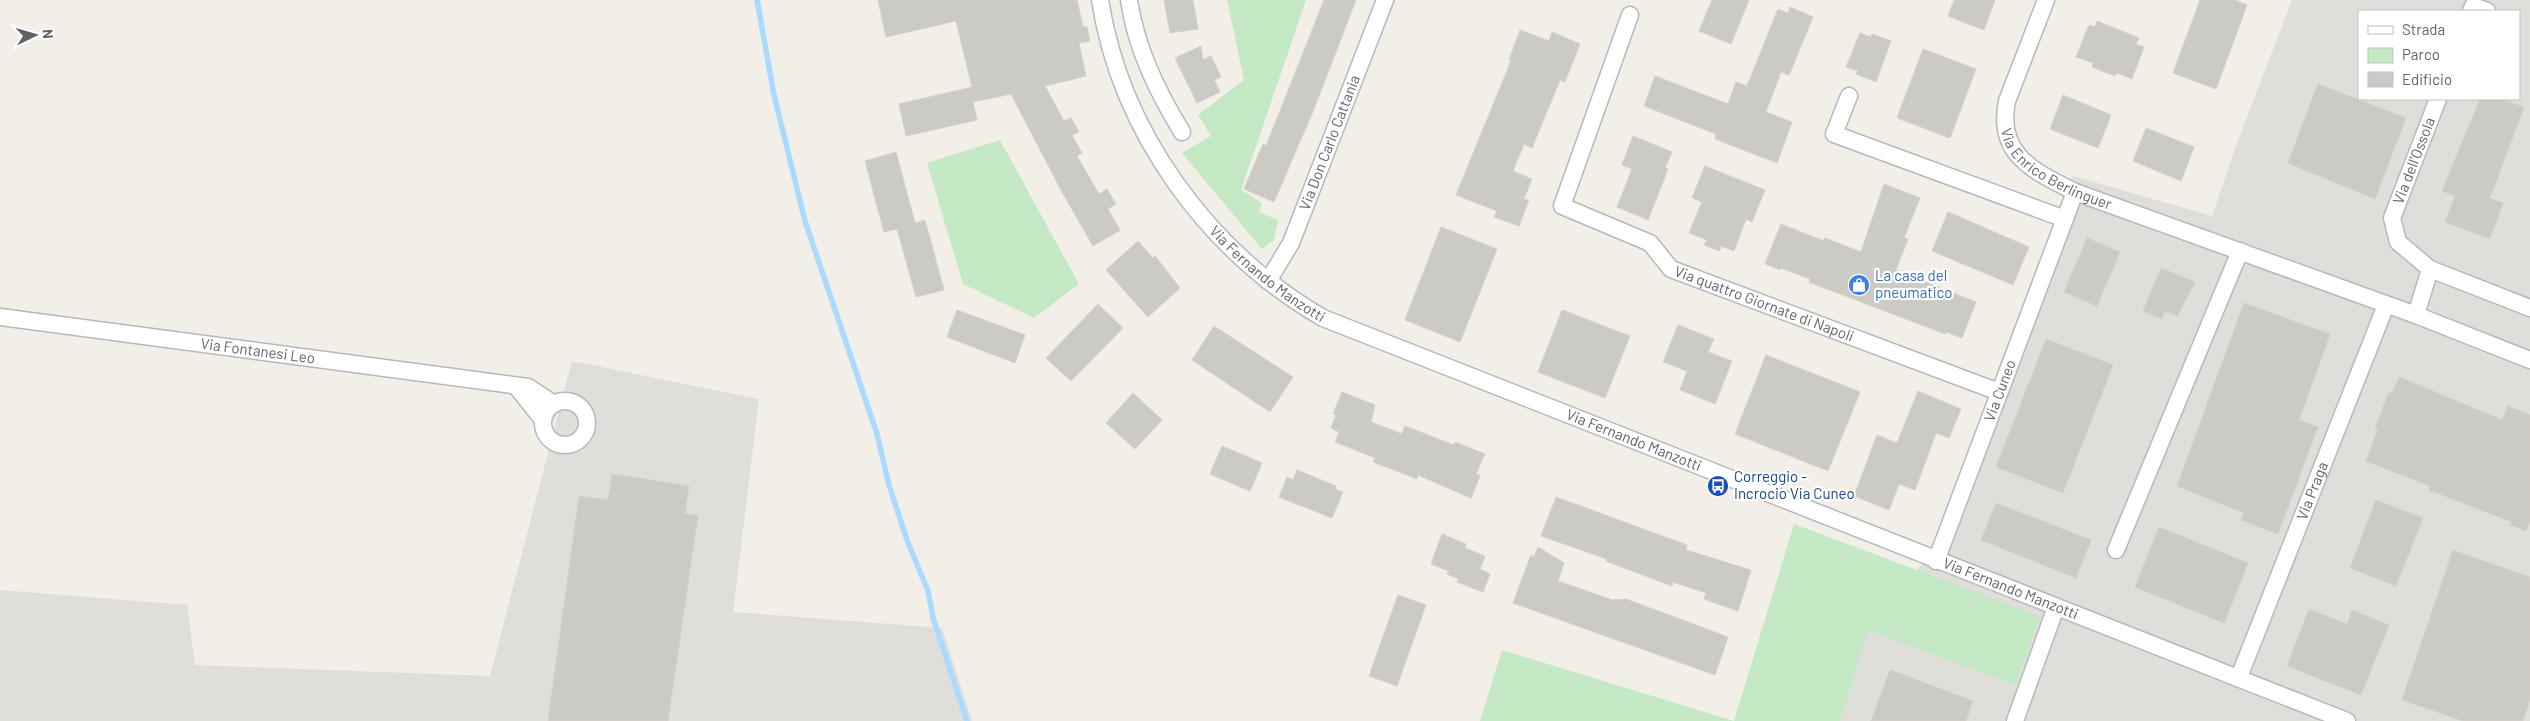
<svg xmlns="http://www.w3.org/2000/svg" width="2530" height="721" font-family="Barlow,sans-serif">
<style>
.industrial{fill:#e0deda;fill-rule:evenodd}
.green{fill:#c5e8c5}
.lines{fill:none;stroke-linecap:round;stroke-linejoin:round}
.stream{stroke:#aadaff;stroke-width:5.5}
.building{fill:#cccac5;stroke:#d6d1c6}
.minor-casing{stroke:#b5b8bc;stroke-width:19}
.minor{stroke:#fff;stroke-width:16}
.labels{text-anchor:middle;stroke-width:4.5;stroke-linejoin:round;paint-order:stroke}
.street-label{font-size:15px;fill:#5f6368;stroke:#fff}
.shop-label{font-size:15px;fill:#366cbe;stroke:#fff;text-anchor:start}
.transit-label{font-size:15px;fill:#164399;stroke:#fff;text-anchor:start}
</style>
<rect width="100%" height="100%" fill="#f1efe8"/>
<!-- industrial -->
<g class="industrial">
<path d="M2292,0H2530V721H1831L1856,626L1935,553L2073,176L2212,216L2237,143ZM2359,11H2519V99H2359Z"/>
<polygon points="572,361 759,399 733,612 942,628 972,721 0,721 0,590 187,605 195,665 490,676"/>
</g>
<!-- green -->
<g class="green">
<polygon points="1227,0 1306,0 1241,190 1262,203 1259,212 1278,220 1274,240 1262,249 1182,153 1211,136 1198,115 1244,80"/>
<polygon points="1000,140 1079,284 1034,318 963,284 927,163"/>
<polygon points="1794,524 2040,616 2015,685 1868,630 1840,721 1480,721 1502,650 1734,721"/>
</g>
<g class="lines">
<!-- stream -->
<polyline class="stream" points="757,0 774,95 805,221 877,434 889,485 907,540 928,591 933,618 967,721"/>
</g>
<!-- building -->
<g class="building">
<polygon points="878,0 1077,0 1083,27 1087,27 1090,41 1079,43 1086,76 1045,86 1064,121 1071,118 1079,132 1072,135 1082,153 1077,156 1099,194 1107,189 1116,204 1108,209 1120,230 1093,246 1062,192 1011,94 973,102 977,120 906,136 899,104 972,87 956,21 886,37"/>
<polygon points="1164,0 1193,0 1198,29 1170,33"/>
<polygon points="1324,0 1356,0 1314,109 1274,202 1244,189 1263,144 1266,146"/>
<polygon points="1712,0 1749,0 1731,44 1699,31"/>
<polygon points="1954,0 1995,0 1984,30 1948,16"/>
<polygon points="2200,0 2235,0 2247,5 2216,89 2173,73"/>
<polygon points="1790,7 1813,17 1789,75 1781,72 1766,112 1792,122 1777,163 1715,139 1716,134 1644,106 1655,76 1728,104 1736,82 1747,86 1778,9 1788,13"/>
<polygon points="2097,21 2139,38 2136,44 2144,47 2132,79 2117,73 2115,76 2092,67 2093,63 2076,57 2089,25 2095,27"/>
<polygon points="1520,30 1549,41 1552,32 1580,44 1565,82 1560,80 1532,148 1524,144 1513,171 1532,179 1524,199 1529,200 1519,226 1494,217 1497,211 1456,195 1511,61 1509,60"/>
<polygon points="1860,33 1871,37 1872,34 1891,41 1876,82 1856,74 1858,71 1846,67"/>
<polygon points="1201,46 1203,60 1211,56 1221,77 1214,80 1220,92 1197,103 1175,58"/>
<polygon points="1923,49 1976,69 1950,138 1897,118"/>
<polygon points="2318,84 2406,118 2375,199 2288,163"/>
<polygon points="2063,95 2111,115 2098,148 2050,129"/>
<polygon points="2480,99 2502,99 2524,107 2490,198 2503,203 2490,239 2445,222 2455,196 2442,191"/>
<polygon points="2146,128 2194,147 2181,181 2133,161"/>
<polygon points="1633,136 1672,152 1665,168 1668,169 1648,220 1617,207 1632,169 1622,165"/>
<polygon points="896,152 915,223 925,220 944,290 916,297 897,229 884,232 865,161"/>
<polygon points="1705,166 1765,190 1752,222 1746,219 1734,251 1721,246 1719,251 1704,245 1707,240 1689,233 1702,202 1692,198"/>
<polygon points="1884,184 1920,198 1904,238 1908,239 1896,270 1976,302 1962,338 1946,332 1945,334 1809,282 1810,279 1781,268 1780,270 1765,264 1781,224 1824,241 1825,238 1861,252"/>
<polygon points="1948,212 2029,247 2013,285 1932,251"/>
<polygon points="1441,227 1497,249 1460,342 1405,320"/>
<polygon points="2087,238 2120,252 2097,306 2064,292"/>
<polygon points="1138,241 1153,258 1155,256 1180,288 1148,317 1106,270"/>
<polygon points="2161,268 2195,282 2177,316 2165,311 2162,319 2143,311"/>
<polygon points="2244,303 2330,334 2299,420 2318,427 2278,534 2241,520 2244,513 2177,486"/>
<polygon points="1098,304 1123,328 1071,381 1046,358"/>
<polygon points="957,310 1025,335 1015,363 947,337"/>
<polygon points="1562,310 1630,336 1605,398 1538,372"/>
<polygon points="1678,325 1714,339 1708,352 1732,361 1715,404 1680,390 1687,371 1663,362"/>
<polygon points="1214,326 1293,377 1270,412 1192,360"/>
<polygon points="2046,339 2113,365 2063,493 1996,467"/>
<polygon points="1766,355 1860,392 1828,471 1735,434"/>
<polygon points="2399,377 2502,420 2508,406 2530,415 2530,521 2526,531 2511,525 2512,522 2429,490 2430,486 2366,461 2378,429 2375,428 2389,392 2392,393"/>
<polygon points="1918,391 1961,409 1949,438 1936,433 1915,490 1899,484 1889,510 1854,496 1877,435 1897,443"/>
<polygon points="1342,392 1375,405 1371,422 1402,434 1405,426 1454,445 1455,442 1485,454 1476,474 1480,476 1471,498 1418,475 1417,479 1373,462 1375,458 1335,442 1339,432 1331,428 1336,415 1333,414"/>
<polygon points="1133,393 1162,420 1135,449 1106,423"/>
<polygon points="1222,446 1262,463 1250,491 1210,474"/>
<polygon points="1297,470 1336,486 1335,489 1343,492 1332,518 1279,497 1287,477 1293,480"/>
<polygon points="612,474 689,486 685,514 698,515 668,721 548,721 579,496 608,500"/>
<polygon points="1556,497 1687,545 1686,550 1751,570 1738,611 1704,599 1706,593 1673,582 1672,586 1606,561 1607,559 1541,536"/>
<polygon points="2376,500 2423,518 2396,586 2350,568"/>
<polygon points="1996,503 2091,540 2076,578 1981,540"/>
<polygon points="2159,527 2248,563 2224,623 2135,587"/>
<polygon points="1442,534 1466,544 1465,548 1485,556 1480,569 1490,574 1483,592 1457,582 1459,579 1447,574 1449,571 1431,564"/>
<polygon points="1538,547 1564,563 1558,581 1612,600 1626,599 1728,637 1715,675 1513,603 1531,555 1534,557"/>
<polygon points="2453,550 2530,577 2530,700 2523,721 2463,721 2402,700"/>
<polygon points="1398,595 1426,605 1397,686 1369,676"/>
<polygon points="2309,609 2347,624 2352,610 2389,625 2361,695 2287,666"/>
<polygon points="1890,670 1973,701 1966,721 1871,721"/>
</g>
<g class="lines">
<!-- minor casing -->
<g class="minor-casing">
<g id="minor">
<path id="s1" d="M1100,0C1121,133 1208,251 1323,318L2347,721"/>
<path d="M1129,0C1136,48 1157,91 1182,132"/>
<path id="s2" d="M2046,0L2007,101C1996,155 2034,171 2075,192L2416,315L2530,360"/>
<polyline points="2471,11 2473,6 2487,11"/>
<path id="s3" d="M1630,15L1562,206L1650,243L1671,269L1999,392"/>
<polyline points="1849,96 1834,134 2065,219"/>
<path id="s4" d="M2430,269L2398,242L2392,218L2438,99"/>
<path id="s5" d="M1268,281L1291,243L1385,0"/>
<polyline points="2416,315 2430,269 2530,308"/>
<path id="s6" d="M0,317L528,387L554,404"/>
<polyline points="516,386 543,420"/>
<circle cx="565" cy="423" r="22"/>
<polyline points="2116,550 2240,251"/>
<path id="s7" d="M1936,561L2075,192"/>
<path id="s8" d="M2239,677L2386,305"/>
<polyline points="2015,721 2056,607"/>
</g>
</g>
<!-- minor -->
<use href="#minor" class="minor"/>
</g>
<!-- icons -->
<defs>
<g id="shop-disc" transform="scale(1.125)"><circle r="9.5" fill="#3f7fe0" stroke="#fff"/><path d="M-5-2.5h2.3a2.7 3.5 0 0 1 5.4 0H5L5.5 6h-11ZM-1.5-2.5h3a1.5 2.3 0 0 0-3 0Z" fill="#fff"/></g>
<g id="bus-disc" transform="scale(1.125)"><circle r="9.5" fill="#1a4fb4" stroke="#fff"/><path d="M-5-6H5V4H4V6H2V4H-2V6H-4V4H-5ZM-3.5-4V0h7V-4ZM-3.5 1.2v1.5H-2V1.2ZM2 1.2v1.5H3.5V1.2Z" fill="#fff"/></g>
</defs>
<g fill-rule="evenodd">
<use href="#shop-disc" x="1859" y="285"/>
<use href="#bus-disc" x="1718" y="486"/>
</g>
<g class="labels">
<!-- street labels -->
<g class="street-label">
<text dy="5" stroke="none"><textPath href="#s5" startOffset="152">Via Don Carlo Cattania</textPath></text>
<text dy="5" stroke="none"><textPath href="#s4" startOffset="128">Via dell'Ossola</textPath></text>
<text dy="5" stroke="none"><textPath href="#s2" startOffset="204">Via Enrico Berlinguer</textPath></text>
<text dy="5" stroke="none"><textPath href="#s1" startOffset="330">Via Fernando Manzotti</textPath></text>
<text dy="5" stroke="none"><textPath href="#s3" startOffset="431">Via quattro Giornate di Napoli</textPath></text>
<text dy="5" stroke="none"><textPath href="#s6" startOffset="260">Via Fontanesi Leo</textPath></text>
<text dy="5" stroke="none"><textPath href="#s7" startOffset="182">Via Cuneo</textPath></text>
<text dy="5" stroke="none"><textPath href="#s1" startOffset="735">Via Fernando Manzotti</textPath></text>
<text dy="5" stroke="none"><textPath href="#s8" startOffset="200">Via Praga</textPath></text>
<text dy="5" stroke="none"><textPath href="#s1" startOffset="1140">Via Fernando Manzotti</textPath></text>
</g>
<!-- shop labels -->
<g class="shop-label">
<text x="1875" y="281">La casa del<tspan x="1875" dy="17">pneumatico</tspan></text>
</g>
<!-- transit labels -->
<g class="transit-label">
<text x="1734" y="482">Correggio -<tspan x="1734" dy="17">Incrocio Via Cuneo</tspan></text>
</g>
</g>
<!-- legend -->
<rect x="2358" y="10" width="162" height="90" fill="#ffffff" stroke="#bfc1c3"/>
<rect x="2368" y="26" width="25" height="8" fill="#ffffff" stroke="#bfc1c3"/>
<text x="2402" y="35" font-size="15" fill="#5f6368">Strada</text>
<rect x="2368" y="48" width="25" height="15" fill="#c5e8c5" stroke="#bfc1c3"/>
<text x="2402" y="60" font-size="15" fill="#5f6368">Parco</text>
<rect x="2368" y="72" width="25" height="15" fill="#cccac5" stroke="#bfc1c3"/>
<text x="2402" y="85" font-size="15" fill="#5f6368">Edificio</text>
<!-- north arrow -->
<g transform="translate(35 35) rotate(85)" stroke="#ffffff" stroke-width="4" paint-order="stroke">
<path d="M0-4L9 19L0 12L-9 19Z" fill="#5f6368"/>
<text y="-8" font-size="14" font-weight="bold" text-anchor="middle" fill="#5f6368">N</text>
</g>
</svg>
